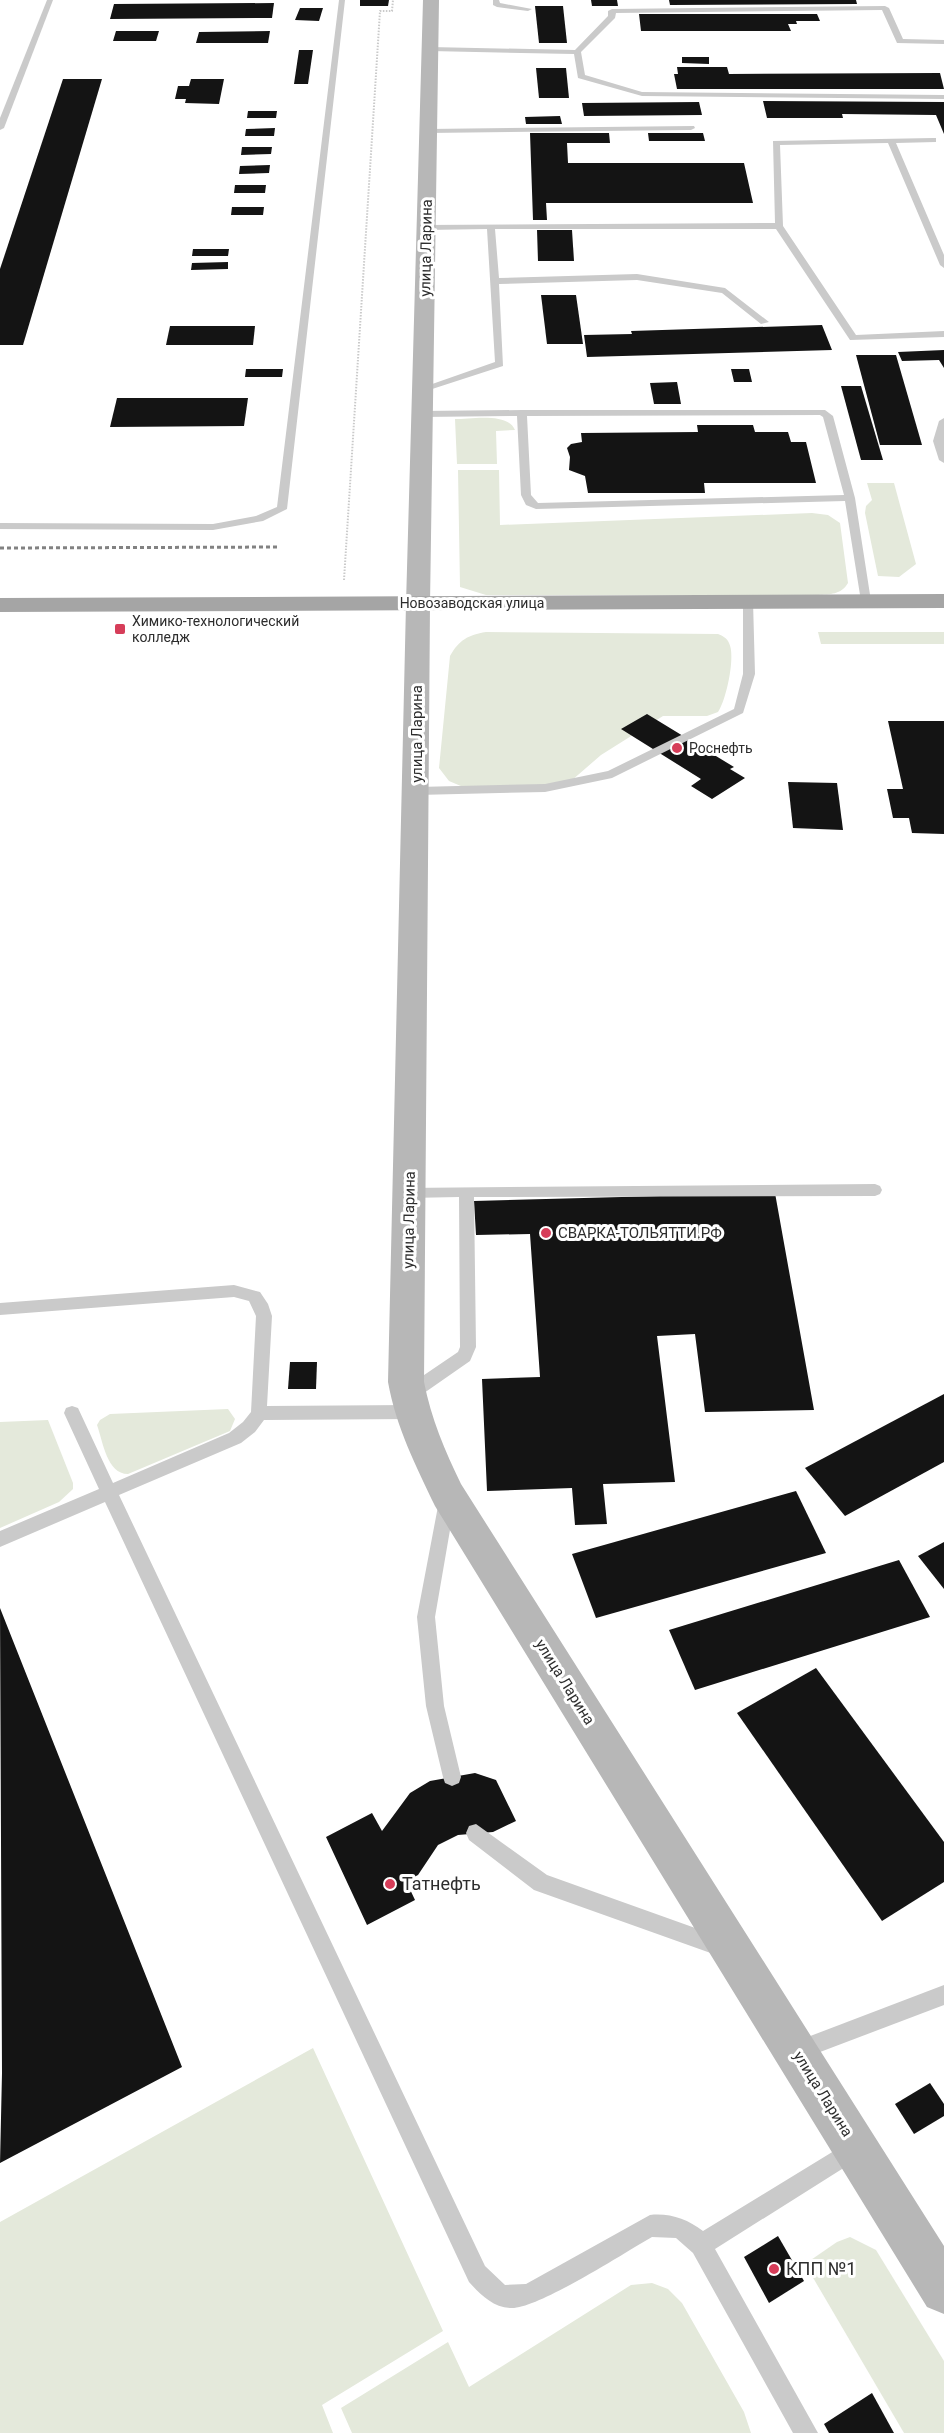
<svg xmlns="http://www.w3.org/2000/svg" width="944" height="2433" font-family="Roboto,sans-serif">
<style>
.green{fill:#e4e9db}
.building{fill:#141414}
.lines{fill:none;stroke-linecap:round;stroke-linejoin:round}
.path{stroke:#cacaca;stroke-width:2;stroke-dasharray:1.5 1.5;stroke-linecap:butt}
.lane{fill:#cacaca;fill-rule:evenodd}
.secondary{fill:#b7b7b7;fill-rule:evenodd}
.primary{fill:#a5a5a5;fill-rule:evenodd}
.rail{stroke:#828282;stroke-width:3;stroke-dasharray:4 3;stroke-linecap:butt}
.poi-dot{fill:#d63d59;stroke:#fff;stroke-width:2}
.labels{text-anchor:middle;stroke-width:6;stroke-linejoin:round;paint-order:stroke}
.far-street-label{font-size:14px;fill:#2d2d2d;stroke:#fff}
.far-poi-label{font-size:14px;fill:#2d2d2d;stroke:#fff;text-anchor:start}
.street-label{font-size:15px;fill:#2d2d2d;stroke:#fff}
.poi-label{font-size:15px;fill:#2d2d2d;stroke:#fff;text-anchor:start}
.near-poi-label{font-size:18px;fill:#2d2d2d;stroke:#fff;text-anchor:start}
</style>
<rect width="100%" height="100%" fill="#fff"/>
<!-- green -->
<g class="green">
<path d="M455,419C471,419 508,412 515,430L496,431L497,464H457Z"/>
<path d="M458,470H499L500,525L812,513L828,515L840,523L848,583C841,595 830,594 818,595H486L460,587Z"/>
<polygon points="867,483 894,483 916,564 899,577 878,576 865,513 866,506 872,500"/>
<path d="M486,632L718,634C723,636 727,638 729,643C736,656 726,701 718,712L707,716H663L601,755L571,781L536,791L475,792L449,781L439,768L450,656C459,640 468,635 486,632Z"/>
<polygon points="818,632 944,632 944,644 821,644"/>
<path d="M228,1409L235,1419L230,1431L128,1474C107,1474 103,1442 97,1425L100,1420L110,1414Z"/>
<polygon points="48,1420 73,1483 73,1489 59,1502 0,1528 0,1422"/>
<polygon points="313,2048 443,2331 322,2405 333,2433 0,2433 0,2222"/>
<polygon points="850,2237 876,2250 944,2361 944,2433 904,2433 805,2264 837,2242"/>
<polygon points="652,2283 668,2289 682,2303 744,2412 751,2433 352,2433 341,2408 448,2342 469,2387 631,2285"/>
</g>
<!-- building -->
<g class="building">
<polygon points="360,0 389,0 388,6 360,6"/>
<polygon points="591,0 617,0 618,6 592,6"/>
<polygon points="669,0 856,0 857,4 670,5"/>
<polygon points="274,3 272,18 110,19 114,4"/>
<polygon points="535,6 563,6 567,43 539,43"/>
<polygon points="300,8 323,8 319,21 295,20"/>
<polygon points="639,14 817,14 820,21 796,21 797,24 788,24 791,31 641,31"/>
<polygon points="116,31 159,31 156,41 113,41"/>
<polygon points="270,31 268,43 196,43 199,32"/>
<polygon points="299,50 313,50 308,84 294,84"/>
<polygon points="682,57 709,57 709,64 682,63"/>
<polygon points="677,67 727,67 729,74 940,73 944,89 677,89 674,74 678,74"/>
<polygon points="536,68 566,68 569,98 539,98"/>
<polygon points="63,79 102,79 23,345 0,345 0,269"/>
<polygon points="191,79 224,79 219,104 185,103 186,99 175,99 178,86 189,86"/>
<polygon points="763,101 944,102 944,134 936,115 842,114 843,118 767,118"/>
<polygon points="699,102 702,115 584,116 582,103"/>
<polygon points="248,111 277,111 276,118 247,118"/>
<polygon points="560,116 562,124 526,124 525,117"/>
<polygon points="275,128 274,136 245,136 246,129"/>
<polygon points="530,133 609,133 610,143 567,143 568,163 744,163 753,203 546,203 547,220 533,220"/>
<polygon points="648,133 703,133 705,141 649,141"/>
<polygon points="242,147 272,147 271,154 241,155"/>
<polygon points="270,165 269,173 239,174 240,166"/>
<polygon points="235,185 266,185 265,193 234,193"/>
<polygon points="232,207 264,207 263,215 231,215"/>
<polygon points="537,230 572,230 574,261 538,261"/>
<polygon points="193,249 229,249 228,256 192,256"/>
<polygon points="228,262 228,269 191,270 192,263"/>
<polygon points="541,295 576,295 583,344 547,344"/>
<polygon points="822,325 832,350 587,357 584,335 632,334 631,331"/>
<polygon points="170,326 255,326 253,345 166,345"/>
<polygon points="944,350 944,368 939,360 902,361 898,352"/>
<polygon points="856,355 896,355 922,445 880,445"/>
<polygon points="246,369 283,369 282,377 245,377"/>
<polygon points="731,369 749,369 752,382 734,382"/>
<polygon points="677,382 681,404 654,404 650,383"/>
<polygon points="841,386 861,386 883,460 861,460"/>
<polygon points="117,398 248,398 244,426 110,427"/>
<polygon points="697,425 753,425 755,432 788,432 791,442 806,442 816,483 704,483 705,493 588,493 585,476 569,470 570,457 567,448 571,444 582,442 581,433 698,432"/>
<polygon points="647,714 734,767 730,769 745,778 712,799 691,786 701,779 621,729"/>
<polygon points="888,721 944,721 944,834 912,833 909,818 893,818 887,789 903,789"/>
<polygon points="788,782 837,783 843,830 793,828"/>
<polygon points="775,1193 814,1410 705,1412 695,1334 657,1336 675,1482 603,1484 607,1524 575,1525 572,1488 487,1491 482,1379 540,1377 530,1234 476,1235 474,1201"/>
<polygon points="290,1362 317,1362 316,1389 288,1389"/>
<polygon points="944,1394 944,1462 845,1516 805,1468"/>
<polygon points="796,1491 826,1553 596,1618 572,1554"/>
<polygon points="944,1542 944,1589 918,1556"/>
<polygon points="899,1560 930,1617 695,1690 669,1630"/>
<polygon points="0,1608 182,2067 0,2163 2,2073"/>
<polygon points="816,1668 944,1842 944,1882 882,1921 737,1713"/>
<polygon points="475,1773 496,1780 516,1821 493,1832 458,1835 438,1845 418,1875 406,1881 415,1900 367,1925 326,1837 372,1813 382,1831 410,1793 430,1781"/>
<polygon points="930,2083 944,2104 944,2116 914,2134 895,2104"/>
<polygon points="778,2236 804,2281 769,2303 744,2257"/>
<polygon points="872,2393 894,2433 829,2433 824,2424"/>
</g>
<g class="lines">
<!-- path -->
<polyline class="path" points="344,580 380,11 392,11 393,0"/>
<!-- lane -->
<g class="lane">
<polygon points="47,0 53,0 4,128 0,130 0,118"/>
<polygon points="339,0 345,0 287,509 263,521 213,530 0,529 0,523 213,524 256,516 277,507"/>
<polygon points="493,0 499,0 500,3 532,9 528,11 497,7 493,5"/>
<polygon points="885,6 889,8 903,39 944,40 944,44 897,43 882,10 616,13 615,18 581,52 585,75 642,92 944,95 944,99 642,96 578,78 574,54 430,51 426,49 430,47 575,50 608,16 608,11 612,9"/>
<polygon points="694,126 695,128 691,130 428,133 424,131 428,129"/>
<polygon points="933,138 936,138 936,142 896,143 944,255 944,268 940,265 888,143 780,145 783,226 856,335 944,331 944,337 850,340 776,229 495,229 499,278 637,274 725,288 769,322 761,324 722,293 637,280 499,284 503,366 426,391 418,389 495,362 487,229 426,230 422,227 423,225 775,223 773,141"/>
<path d="M522,410H825L833,416L855,498L871,601L866,604L861,601L845,501L536,509L526,505L521,495L517,416L422,417L417,414L422,411ZM820,415L823,417L844,495L538,503L531,495L527,416Z"/>
<polygon points="944,418 944,463 939,460 933,441 939,421"/>
<polygon points="748,598 753,601 755,674 743,713 612,778 545,792 417,795 411,791 417,787 545,784 608,771 734,709 743,674 743,601"/>
<polygon points="875,1184 880,1186 882,1190 880,1194 875,1196 474,1197 476,1347 470,1361 414,1400 408,1402 402,1400 400,1395 402,1390 458,1352 460,1347 459,1197 409,1198 404,1196 402,1192 404,1188"/>
<path d="M234,1285L260,1292L268,1304L272,1316L267,1406L411,1405L417,1407L419,1412L417,1417L411,1419L264,1420L255,1432L241,1443L119,1495L485,2266L505,2285L526,2284L650,2215C670,2213 687,2219 703,2231L847,2143L854,2139L861,2143L865,2150L861,2157L715,2249L818,2433H793L693,2253L676,2238L652,2237C624,2253 539,2308 512,2308C493,2308 480,2294 469,2282L105,1502L0,1547V1531L99,1489L64,1413L66,1408L72,1406L78,1408L113,1483L229,1433L243,1422L251,1412L256,1316L249,1301L234,1297L0,1315V1303Z"/>
<polygon points="447,1494 453,1496 455,1501 435,1617 444,1706 461,1777 459,1783 452,1786 445,1783 443,1777 426,1706 417,1617 439,1501 441,1496"/>
<polygon points="476,1824 547,1875 726,1939 729,1946 726,1953 719,1956 534,1890 469,1840 466,1833 469,1826"/>
<polygon points="944,1985 944,2005 799,2060 792,2057 789,2050 792,2043"/>
</g>
<!-- secondary -->
<path class="secondary" d="M423,0H439L430,604L424,1382C431,1418 445,1451 461,1484L944,2246V2314L927,2307L435,1506C416,1466 396,1427 388,1382L406,604Z"/>
<!-- primary -->
<polygon class="primary" points="944,594 944,608 0,612 0,598"/>
<!-- rail -->
<polyline class="rail" points="0,548 280,547"/>
</g>
<!-- markers -->
<g class="poi-dot">
<rect x="114" y="623" width="12" height="12" rx="3"/>
<circle cx="677" cy="748" r="6"/>
<circle cx="546" cy="1233" r="6"/>
<circle cx="390" cy="1884" r="6"/>
<circle cx="774" cy="2269" r="6"/>
</g>
<g class="labels">
<!-- far-street labels -->
<g class="far-street-label">
<text x="472" y="608">Новозаводская улица</text>
</g>
<!-- far-poi labels -->
<g class="far-poi-label">
<text x="132" y="626">Химико-технологический<tspan x="132" dy="16">колледж</tspan></text>
<text x="689" y="753">Роснефть</text>
</g>
<!-- street labels -->
<g class="street-label">
<text transform="translate(426 248) rotate(-89)" y="5">улица Ларина</text>
<text transform="translate(417 734) rotate(-90)" y="5">улица Ларина</text>
<text transform="translate(409 1220) rotate(-89)" y="5">улица Ларина</text>
<text transform="translate(565 1682) rotate(58)" y="5">улица Ларина</text>
<text transform="translate(823 2094) rotate(58)" y="5">улица Ларина</text>
</g>
<!-- poi labels -->
<g class="poi-label">
<text x="558" y="1238">СВАРКА-ТОЛЬЯТТИ.РФ</text>
</g>
<!-- near-poi labels -->
<g class="near-poi-label">
<text x="402" y="1890">Татнефть</text>
<text x="786" y="2275">КПП №1</text>
</g>
</g>
</svg>
